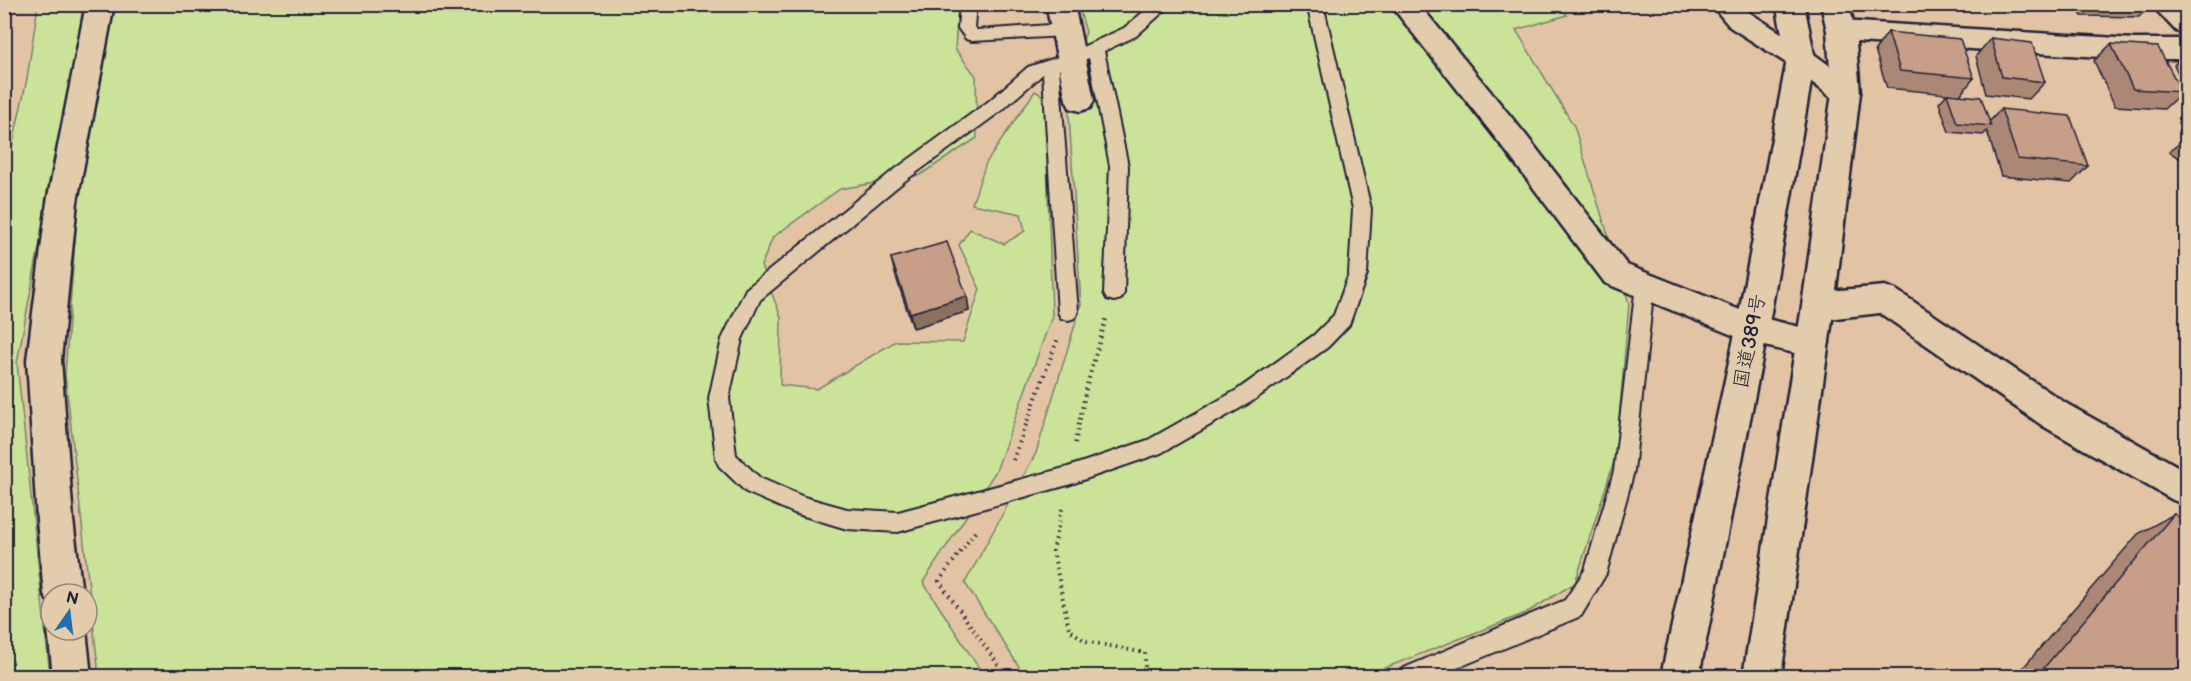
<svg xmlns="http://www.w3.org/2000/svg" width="2191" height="681" font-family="'Balsamiq Sans','Klee One',sans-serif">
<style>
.green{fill:#cae399;stroke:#76826a;stroke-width:1.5}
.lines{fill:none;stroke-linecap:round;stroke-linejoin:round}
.lane-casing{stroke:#22223b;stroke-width:4}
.street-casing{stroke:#22223b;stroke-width:5}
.highway-casing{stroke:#22223b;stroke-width:5}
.path{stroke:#22223b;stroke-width:4;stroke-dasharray:1.5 4.5;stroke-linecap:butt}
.lane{fill:#e2ccac;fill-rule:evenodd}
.street{fill:#e2ccac;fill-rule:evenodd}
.highway{fill:#e2ccac;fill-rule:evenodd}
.wall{fill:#ab8874;stroke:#22223b;stroke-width:1.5}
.shaded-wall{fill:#8b6f5e;stroke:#22223b;stroke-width:1.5}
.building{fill:#c79e87;stroke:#22223b;stroke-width:1.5}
.labels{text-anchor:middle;stroke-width:4.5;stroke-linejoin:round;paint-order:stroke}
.street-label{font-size:20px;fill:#22223b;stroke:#e2ccac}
</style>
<rect width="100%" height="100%" fill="#e2c4a4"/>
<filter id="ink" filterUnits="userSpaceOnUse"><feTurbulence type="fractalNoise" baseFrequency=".0167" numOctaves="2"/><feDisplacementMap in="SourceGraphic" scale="12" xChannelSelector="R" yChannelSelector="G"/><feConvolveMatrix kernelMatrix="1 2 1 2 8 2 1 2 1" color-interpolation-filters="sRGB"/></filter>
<g filter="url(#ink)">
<!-- green -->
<g class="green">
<polygon points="38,5 85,5 17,363 50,676 5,676 5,179 27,79"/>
<polygon points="114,5 958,5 955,49 976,76 977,138 920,175 840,189 773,237 761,266 781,317 780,385 817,389 896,341 963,342 980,289 959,245 970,229 1004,244 1025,231 1021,214 972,204 986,163 1035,91 1045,97 1052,316 996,471 923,582 984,676 99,676 65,374 79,186"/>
<polygon points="1078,5 1559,5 1567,15 1516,30 1574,126 1629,303 1616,455 1575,583 1526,613 1364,676 1025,676 965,583 1036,453 1081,305 1067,84 1086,32"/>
</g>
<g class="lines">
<!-- lane casing -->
<g class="lane-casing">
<g id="lane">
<polygon points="960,4 976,4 974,27 977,30 1065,24 1071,26 1073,30 1071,34 1065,36 972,41 966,39 958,28"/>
<polygon points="1153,4 1172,4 1136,36 1104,51 1128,166 1124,293 1121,299 1114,301 1107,299 1104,293 1110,166 1089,58 1059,69 1078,312 1075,318 1068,320 1061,318 1058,312 1043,74 1001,111 902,183 760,300 742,339 729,398 736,455 760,478 804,497 847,509 898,512 1068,467 1148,440 1237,390 1314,335 1334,315 1349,274 1353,209 1307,4 1323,4 1371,209 1367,274 1349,325 1328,347 1251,402 1161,453 1068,485 898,532 847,529 794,513 746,492 719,466 716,459 709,398 722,339 746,289 890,173 989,101 1028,67 1065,55 1124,28"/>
<polygon points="1645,277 1652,279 1654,285 1634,471 1606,574 1581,616 1438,676 1401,676 1404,668 1565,600 1585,570 1614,471 1636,285 1638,279"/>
</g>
</g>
<!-- street casing -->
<g class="street-casing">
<g id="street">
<polygon points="86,4 114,4 77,202 61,360 73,520 82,594 51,594 51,607 44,594 37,520 27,360 47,202"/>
<polygon points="1046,4 1074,4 1094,100 1090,108 1080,111 1070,108 1066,100"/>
<polygon points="1390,4 1419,4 1525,134 1627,265 1755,316 1824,333 1829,343 1824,353 1812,357 1752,343 1605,283 1505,150"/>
<polygon points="1711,4 1741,4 1750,13 1811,52 1856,85 1860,93 1856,101 1846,104 1836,101 1791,66 1730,27"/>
<polygon points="2151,4 2182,4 2186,9 2186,34 2176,31"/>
<polygon points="1841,21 2134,39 2186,39 2186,59 2134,59 1841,41 1831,38 1827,31 1831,24"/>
<polygon points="1885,286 1896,290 2067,404 2186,471 2186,505 2173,500 2043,426 1880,313 1818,320 1807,316 1802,306 1807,296 1818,292"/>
<polygon points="51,623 51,630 86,630 91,676 53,676 48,630"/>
</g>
</g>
<!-- highway casing -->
<g class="highway-casing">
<g id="highway">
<polygon points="1776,4 1804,4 1815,59 1768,329 1699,676 1661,676 1736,329 1787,59"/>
<polygon points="1821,4 1849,4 1855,31 1860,93 1834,306 1781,676 1743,676 1802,306 1832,93 1827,31"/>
</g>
</g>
<!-- path -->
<g class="path">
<polyline points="1075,443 1087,385 1106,319"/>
<polyline points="1013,460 1058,338"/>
<polyline points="1062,509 1053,551 1069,629 1085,641 1145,653 1145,676"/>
<polyline points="975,532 939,581 1006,676"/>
</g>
<!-- lane -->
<use href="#lane" class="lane"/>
<!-- street -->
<use href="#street" class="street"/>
<!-- highway -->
<use href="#highway" class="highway"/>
</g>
<!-- wall -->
<g class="wall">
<polygon points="2075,4 2151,4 2139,17 2082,16"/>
<polygon points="1888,32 1974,78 1960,95 1990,121 2001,109 2088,166 2071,183 2001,176 1987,131 1983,135 1949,132 1939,103 1947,94 1887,88 1875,50"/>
<polygon points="1991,38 2045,82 2029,99 1986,94 1976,56"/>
<polygon points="2111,44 2182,92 2164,109 2115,106 2094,61"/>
<polygon points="2183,56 2187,56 2187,86 2185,86 2174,65"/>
<polygon points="2187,137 2187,163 2169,152"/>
<polygon points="891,258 967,296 969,311 913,328 895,274"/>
<polygon points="2174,514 2187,676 2016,676 2138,534"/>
</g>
<!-- shaded-wall -->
<polygon class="shaded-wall" points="967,296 969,311 913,328 910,313"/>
<!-- building -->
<g class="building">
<polygon points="1888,32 1960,39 1974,78 1900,71"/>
<polygon points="1991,38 2032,43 2045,82 2002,77"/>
<polygon points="2111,44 2158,47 2182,92 2133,89"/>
<polygon points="1947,94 1981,97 1991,126 1957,123"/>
<polygon points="2001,109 2070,116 2088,166 2018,159"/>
<polygon points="947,242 967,296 910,313 891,258"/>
<polygon points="2174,514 2187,523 2187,676 2037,676"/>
</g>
</g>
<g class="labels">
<!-- street labels -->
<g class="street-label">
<text transform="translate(1749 341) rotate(-79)" y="7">国道389号</text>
</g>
</g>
<!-- margin -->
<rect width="2191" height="681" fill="none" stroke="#e2ccac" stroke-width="24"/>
<rect x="12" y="12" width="2167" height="657" fill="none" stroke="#22223b" stroke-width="2" filter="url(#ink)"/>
<!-- north arrow -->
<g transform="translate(69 612) rotate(14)"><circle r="28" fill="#e2ccac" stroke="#95887f" stroke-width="1.5"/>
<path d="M0-4.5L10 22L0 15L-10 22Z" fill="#1f6fb2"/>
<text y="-9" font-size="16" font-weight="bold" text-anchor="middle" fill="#22223b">N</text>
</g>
</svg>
